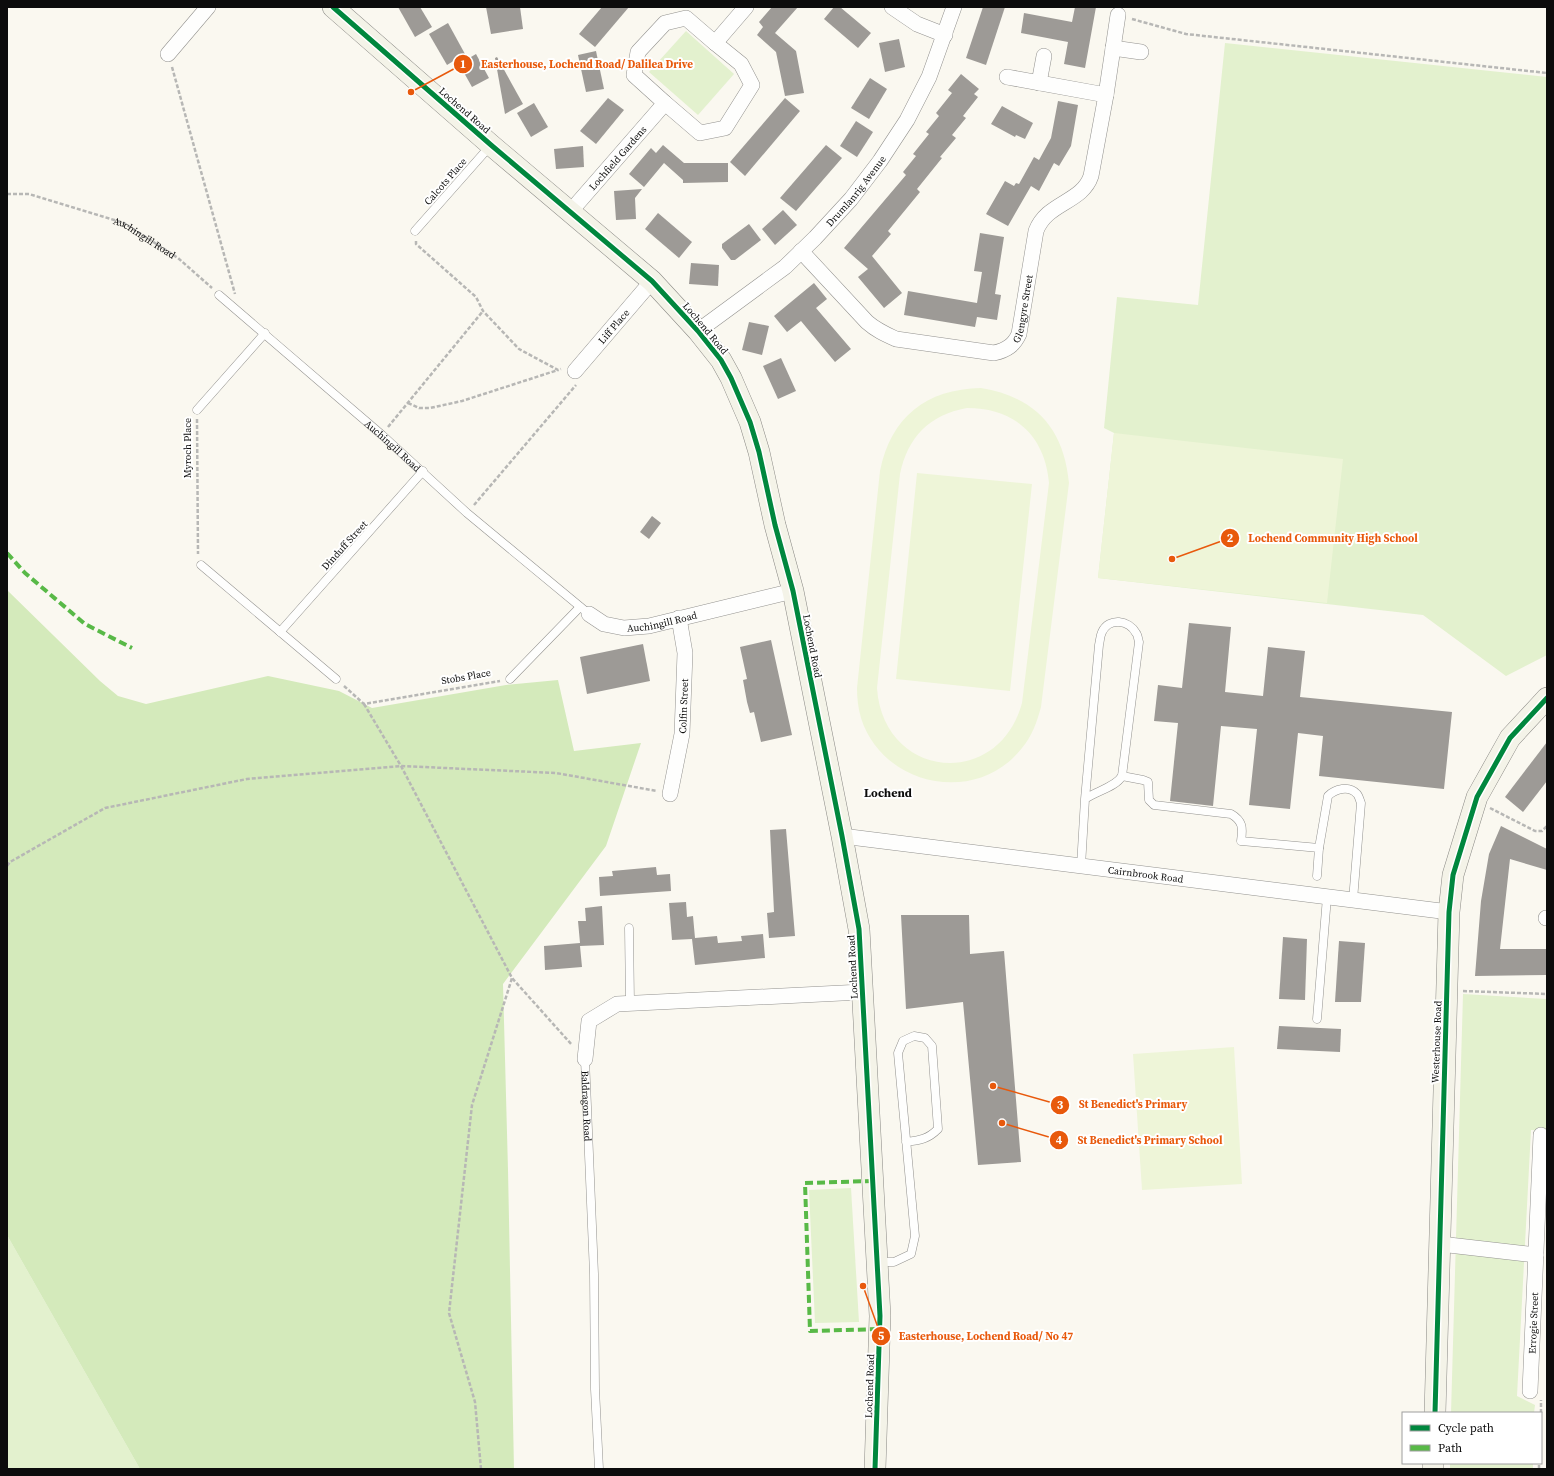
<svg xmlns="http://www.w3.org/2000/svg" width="1554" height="1476" font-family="'Source Serif 4',serif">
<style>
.green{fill:#e3f1ce}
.forest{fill:#d4eabb}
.pitch{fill:#eef5d8;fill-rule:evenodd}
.building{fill:#9d9a96}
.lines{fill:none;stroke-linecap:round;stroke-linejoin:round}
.lane-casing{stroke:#93928f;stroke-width:9}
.street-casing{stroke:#93928f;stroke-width:16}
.secondary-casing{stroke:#8a8985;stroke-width:22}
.path{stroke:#b7b7b5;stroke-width:2.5;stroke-dasharray:4 2;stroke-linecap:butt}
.lane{stroke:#fefefd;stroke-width:8}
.street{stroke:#fefefd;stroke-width:15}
.secondary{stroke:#f4f3e8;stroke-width:21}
.quiet{stroke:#58b947;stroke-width:4;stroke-dasharray:8 4;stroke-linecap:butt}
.cycleway-casing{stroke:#fff;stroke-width:8}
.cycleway{stroke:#00873e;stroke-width:5}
.labels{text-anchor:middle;stroke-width:4;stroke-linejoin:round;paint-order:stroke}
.street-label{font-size:10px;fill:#0c0c0c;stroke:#fff}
.quarter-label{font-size:12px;font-weight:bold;fill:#0c0c0c;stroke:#fff}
.leader{fill:none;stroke:#e8590c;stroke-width:1.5}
.callout-dot{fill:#e8590c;stroke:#fff;stroke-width:1.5}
.mark-label{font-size:12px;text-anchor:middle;font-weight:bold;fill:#fff}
.callout-label{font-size:11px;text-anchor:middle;font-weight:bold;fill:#e8590c;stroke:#fff;stroke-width:4;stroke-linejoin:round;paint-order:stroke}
</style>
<rect width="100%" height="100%" fill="#faf8f0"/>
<!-- green -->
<g class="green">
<polygon points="686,31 734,74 698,115 649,72"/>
<polygon points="1225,43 1547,77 1547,655 1506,676 1423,615 1098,578 1114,433 1104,428 1117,297 1198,305"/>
<polygon points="1463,994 1547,999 1547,1131 1531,1130 1517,1396 1535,1405 1534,1413 1451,1413"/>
<polygon points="851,1188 859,1322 815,1323 809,1190"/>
<polygon points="7,1235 140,1469 7,1469"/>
<rect x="1450" y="1463" width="83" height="6"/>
</g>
<!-- forest -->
<polygon class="forest" points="7,590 100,681 118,696 146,704 268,676 339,691 372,708 506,685 558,680 574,751 641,743 606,846 503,984 508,1170 514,1469 140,1469 7,1235"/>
<!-- pitch -->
<g class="pitch">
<path d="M981,388C1036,397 1064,429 1069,483L1041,707C1037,722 1032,736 1022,748C977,806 883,787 861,718C858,708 857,698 857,688L880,471C891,417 926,389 981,388ZM967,408C1015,408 1045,436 1049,483L1022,703C998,791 883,779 877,688L900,474C908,437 929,415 967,408Z"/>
<polygon points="1114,433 1343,459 1327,603 1098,578"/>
<polygon points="917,473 1032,484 1010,691 896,679"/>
<polygon points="1234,1047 1242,1184 1142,1190 1133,1054"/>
</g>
<!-- building -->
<g class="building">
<polygon points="398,7 420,7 432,27 415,37"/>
<polygon points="486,7 520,7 523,29 491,34"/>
<polygon points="602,7 629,7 595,47 579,34"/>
<polygon points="772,7 798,7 775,33 796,51 804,93 785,96 776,52 757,35 763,27 759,22"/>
<polygon points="834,7 840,7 871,33 858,48 824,19"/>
<polygon points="983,7 1005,7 986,65 966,58"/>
<polygon points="1075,7 1096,7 1085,68 1064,64 1068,42 1021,33 1024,13 1072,22"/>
<polygon points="448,23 465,54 447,65 429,34"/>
<polygon points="899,39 905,67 885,72 879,43"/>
<polygon points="596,51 604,89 586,92 578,55"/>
<polygon points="476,54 489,78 472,87 459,64"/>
<polygon points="497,57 523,104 505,114 495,58"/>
<polygon points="961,74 979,89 974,94 978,97 963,116 966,118 952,135 956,138 940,157 942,158 917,189 920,192 888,231 891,234 872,256 902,293 884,308 858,277 868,269 844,248 906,175 903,172 916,156 913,154 929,134 926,132 939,116 936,113 952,93 948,90"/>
<polygon points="870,78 887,89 869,119 851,108"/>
<polygon points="608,98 624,110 596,144 580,131"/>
<polygon points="785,98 800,111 745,176 730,162"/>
<polygon points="1058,101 1078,105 1071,146 1059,166 1054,163 1039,191 1031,186 1008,226 986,214 1005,181 1014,186 1016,183 1019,184 1034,157 1039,160 1051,138"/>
<polygon points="534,103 548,127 531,137 517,113"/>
<polygon points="1002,106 1033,123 1025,139 1016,135 1015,137 991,124"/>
<polygon points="856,121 873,132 857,157 840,146"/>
<polygon points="663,145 684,163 728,163 728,182 683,183 683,180 664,163 644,187 629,174 651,148 656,153"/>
<polygon points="826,145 842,158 796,211 780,198"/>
<polygon points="583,146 584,167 556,169 554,149"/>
<polygon points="642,189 635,198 636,219 616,220 614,191"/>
<polygon points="783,210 797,225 775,245 762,229"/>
<polygon points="658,213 692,242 679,258 645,229"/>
<polygon points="749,224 761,240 735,260 731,260 722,248 722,244"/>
<polygon points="980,233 1004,237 995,294 1001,295 997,320 977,317 975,327 904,315 908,291 977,303 982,272 974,271"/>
<polygon points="691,263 719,265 718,286 689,284"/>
<polygon points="814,283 827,299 816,308 851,349 835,362 801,321 787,332 774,316"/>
<polygon points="749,322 769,326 762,355 742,350"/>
<polygon points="781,358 796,391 778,399 763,366"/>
<polygon points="652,516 661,523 649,539 640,532"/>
<polygon points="1189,623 1231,627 1225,692 1263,696 1268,647 1305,651 1300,697 1452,712 1444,789 1319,776 1323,736 1298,733 1290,809 1249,805 1257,729 1221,726 1213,806 1170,801 1178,723 1154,721 1158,685 1182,688"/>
<polygon points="771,640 792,735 761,742 754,712 750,713 747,702 743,680 747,679 740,647"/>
<polygon points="643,644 650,681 587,694 580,657"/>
<polygon points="1547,742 1547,781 1523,812 1505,797"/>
<polygon points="1501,826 1547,849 1547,870 1510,859 1500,949 1547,949 1547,975 1475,976 1481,901 1489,854"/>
<polygon points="786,829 795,936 769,938 767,913 774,912 770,830"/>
<polygon points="656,867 657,875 670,874 671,891 600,896 599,877 613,876 612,871"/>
<polygon points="686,902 687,917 693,916 695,938 717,936 718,943 742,941 741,936 763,934 765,958 695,965 692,939 672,940 669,903"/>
<polygon points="602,906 604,945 580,946 582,967 545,970 544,946 580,943 578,921 586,921 585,908"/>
<polygon points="901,915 969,915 970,954 1004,951 1021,1162 978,1165 963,1002 906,1009"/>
<polygon points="1283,937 1307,939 1305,1000 1279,999"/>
<polygon points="1339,941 1365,943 1361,1002 1335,1002"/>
<polygon points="1279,1026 1341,1029 1340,1052 1277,1049"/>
</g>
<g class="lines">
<!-- lane casing -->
<g class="lane-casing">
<g id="lane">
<polyline points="415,231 491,145"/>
<path id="s2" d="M219,295L382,435L467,513L589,614"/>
<polyline points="197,410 265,333"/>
<polyline points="201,565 336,679"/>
<polyline points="280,632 423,471"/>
<polyline points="510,679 580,607"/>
<path d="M1122,776L1143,780L1148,782L1149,800L1154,805L1231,814C1243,821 1243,828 1241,841L1319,848L1317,876"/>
<path d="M1319,848L1328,796C1335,789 1349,785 1357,794C1359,796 1360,801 1361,803L1353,900"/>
<path d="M1081,866L1085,799C1096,791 1116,787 1122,776L1139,642C1138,639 1138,635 1136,633C1129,620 1109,617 1102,632C1100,636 1100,641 1099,645L1085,799"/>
<polyline points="629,928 630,1003"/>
<polyline points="1317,1019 1327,897"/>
<path id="s3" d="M585,1059L594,1274L595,1389L599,1469"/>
<path d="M878,1262H894L911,1254L915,1236L898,1053L903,1041L914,1036L925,1038L932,1046L938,1129C928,1139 921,1140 906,1142"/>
</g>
</g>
<!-- street casing -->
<g class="street-casing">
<g id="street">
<polyline points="892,7 917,24 945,35"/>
<polyline points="1113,48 1141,52"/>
<polyline points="168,54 208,7"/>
<polyline points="1007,77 1106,95"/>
<polyline points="1039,83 1044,56"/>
<polyline points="665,103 700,133 725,128 752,85 741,64 715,43"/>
<path id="s4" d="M570,212L665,103L634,75L638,52L665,23L686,18L715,43L746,7"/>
<path id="s5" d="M801,251L867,322C876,330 885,334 896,339L994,353C1007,350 1014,345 1019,334L1036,231C1047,202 1082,203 1091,176L1106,95L1118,15"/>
<path id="s6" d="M698,331L785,267L815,238L851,199L880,161L907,120L929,77L954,7"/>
<path id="s7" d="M575,371L652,281"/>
<path id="s8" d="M589,614L604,624L624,628L649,626L793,591"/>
<path id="s9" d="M670,794L682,734L685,653L679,618"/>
<path id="s10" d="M842,836L1449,912"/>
<polyline points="1546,918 1547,918"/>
<polyline points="585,1059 589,1021 617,1004 862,992"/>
<polyline points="1440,1244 1536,1255"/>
<path id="s11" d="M1530,1391L1541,1135"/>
</g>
</g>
<!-- secondary casing -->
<g class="secondary-casing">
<g id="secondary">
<polyline points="333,7 491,145 652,281 698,331 721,360 731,378 750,422 759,452 775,525 793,591 842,836 859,929 880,1316 875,1469"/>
<polyline points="1435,1413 1449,912 1453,875 1477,797 1510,738 1547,698"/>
<polyline points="1433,1469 1433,1463"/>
</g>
</g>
<!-- path -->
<g class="path">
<polyline points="1132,19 1186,34 1547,73"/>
<polyline points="172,67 235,294"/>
<path id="s1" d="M7,194H29L124,223L178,258L212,288"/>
<polyline points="416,241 416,244 476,297 483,311 519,349 558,370 561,369"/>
<polyline points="408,403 419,408 430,408 462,401 558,370"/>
<polyline points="197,419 198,554"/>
<polyline points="388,427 483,311"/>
<polyline points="474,505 576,385"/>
<polyline points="344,686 364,704 500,681"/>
<polyline points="364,704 401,766 512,978 572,1045"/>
<polyline points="1490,808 1535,831 1542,831 1547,826"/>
<polyline points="7,866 10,862 105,808 247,779 401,766 556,773 657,791"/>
<polyline points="1463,991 1547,994"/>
<polyline points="1541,1413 1541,1400"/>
<polyline points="481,1469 475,1402 449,1313 472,1105 512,978"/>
<polyline points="1539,1469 1539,1463"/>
</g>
<!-- lane -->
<use href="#lane" class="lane"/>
<!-- street -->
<use href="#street" class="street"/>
<!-- secondary -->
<use href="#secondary" class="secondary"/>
<!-- quiet -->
<g class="quiet">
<polyline points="7,553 25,573 85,624 132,648"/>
<polyline points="873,1181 805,1183 810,1331 880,1329"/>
</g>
<!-- cycleway casing -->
<g class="cycleway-casing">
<g id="cycleway">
<polyline points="333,7 491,145 652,281 698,331 721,360 731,378 750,422 759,452 775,525 793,591 842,836 859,929 880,1316 875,1469"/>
<polyline points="1435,1413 1449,912 1453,875 1477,797 1510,738 1547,698"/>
</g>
</g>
<!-- cycleway -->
<use href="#cycleway" class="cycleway"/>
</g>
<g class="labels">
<!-- street labels -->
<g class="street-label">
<text transform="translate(465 110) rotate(41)" y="4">Lochend Road</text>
<text dy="4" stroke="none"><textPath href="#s4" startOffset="72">Lochfield Gardens</textPath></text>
<text transform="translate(445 181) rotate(-49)" y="4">Calcots Place</text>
<text dy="4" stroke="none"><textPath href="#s6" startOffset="212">Drumlanrig Avenue</textPath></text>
<text dy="4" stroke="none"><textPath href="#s1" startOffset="146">Auchingill Road</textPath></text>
<text dy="4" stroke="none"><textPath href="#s5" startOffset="288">Glengyre Street</textPath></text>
<text dy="4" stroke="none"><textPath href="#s7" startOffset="59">Liff Place</textPath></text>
<text transform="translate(706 328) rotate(50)" y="4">Lochend Road</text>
<text dy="4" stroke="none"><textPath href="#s2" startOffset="230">Auchingill Road</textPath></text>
<text transform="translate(187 448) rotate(-90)" y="4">Myroch Place</text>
<text transform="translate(344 545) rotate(-48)" y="4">Dinduff Street</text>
<text dy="4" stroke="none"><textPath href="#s8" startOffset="77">Auchingill Road</textPath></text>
<text transform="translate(813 646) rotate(79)" y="4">Lochend Road</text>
<text transform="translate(466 676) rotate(-10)" y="4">Stobs Place</text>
<text dy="4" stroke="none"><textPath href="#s9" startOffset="89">Colfin Street</textPath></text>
<text dy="4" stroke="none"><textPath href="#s10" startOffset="306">Cairnbrook Road</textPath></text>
<text transform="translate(852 967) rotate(-93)" y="4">Lochend Road</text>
<text transform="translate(1436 1042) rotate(-88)" y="4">Westerhouse Road</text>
<text dy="4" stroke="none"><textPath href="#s3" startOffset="47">Baldragon Road</textPath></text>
<text dy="4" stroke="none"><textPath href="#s11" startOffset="68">Errogie Street</textPath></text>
<text transform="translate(869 1386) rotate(-88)" y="4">Lochend Road</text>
</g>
<!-- quarter labels -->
<g class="quarter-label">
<text x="888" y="797">Lochend</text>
</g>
</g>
<!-- callouts -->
<path class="leader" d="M411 92L463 64M1172 559L1230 538M993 1086L1060 1105M1002 1123L1059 1140M863 1286L881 1336"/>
<g class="callout-dot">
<circle cx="411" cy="92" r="4"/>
<circle cx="1172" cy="559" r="4"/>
<circle cx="993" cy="1086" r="4"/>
<circle cx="1002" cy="1123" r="4"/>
<circle cx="863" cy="1286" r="4"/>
<circle cx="463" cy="64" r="10"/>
<circle cx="1230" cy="538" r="10"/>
<circle cx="1060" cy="1105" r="10"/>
<circle cx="1059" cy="1140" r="10"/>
<circle cx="881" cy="1336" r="10"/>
</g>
<g class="mark-label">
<text x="463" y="68">1</text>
<text x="1230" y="542">2</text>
<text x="1060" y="1109">3</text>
<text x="1059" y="1144">4</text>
<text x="881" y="1340">5</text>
</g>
<g class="callout-label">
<text x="587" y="68">Easterhouse, Lochend Road/ Dalilea Drive</text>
<text x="1333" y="542">Lochend Community High School</text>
<text x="1133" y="1108">St Benedict's Primary</text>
<text x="1150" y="1144">St Benedict's Primary School</text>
<text x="986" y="1340">Easterhouse, Lochend Road/ No 47</text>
</g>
<!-- border -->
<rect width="1554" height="1476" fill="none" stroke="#0c0c0c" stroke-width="16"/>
<!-- legend -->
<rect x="1402" y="1412" width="140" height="52" fill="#ffffff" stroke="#9e9e9e"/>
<rect x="1410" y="1425" width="20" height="6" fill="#00873e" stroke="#9e9e9e"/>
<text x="1438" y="1432" font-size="12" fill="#0c0c0c">Cycle path</text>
<rect x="1410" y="1445" width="20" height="6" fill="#58b947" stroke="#9e9e9e"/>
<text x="1438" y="1452" font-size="12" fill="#0c0c0c">Path</text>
</svg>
